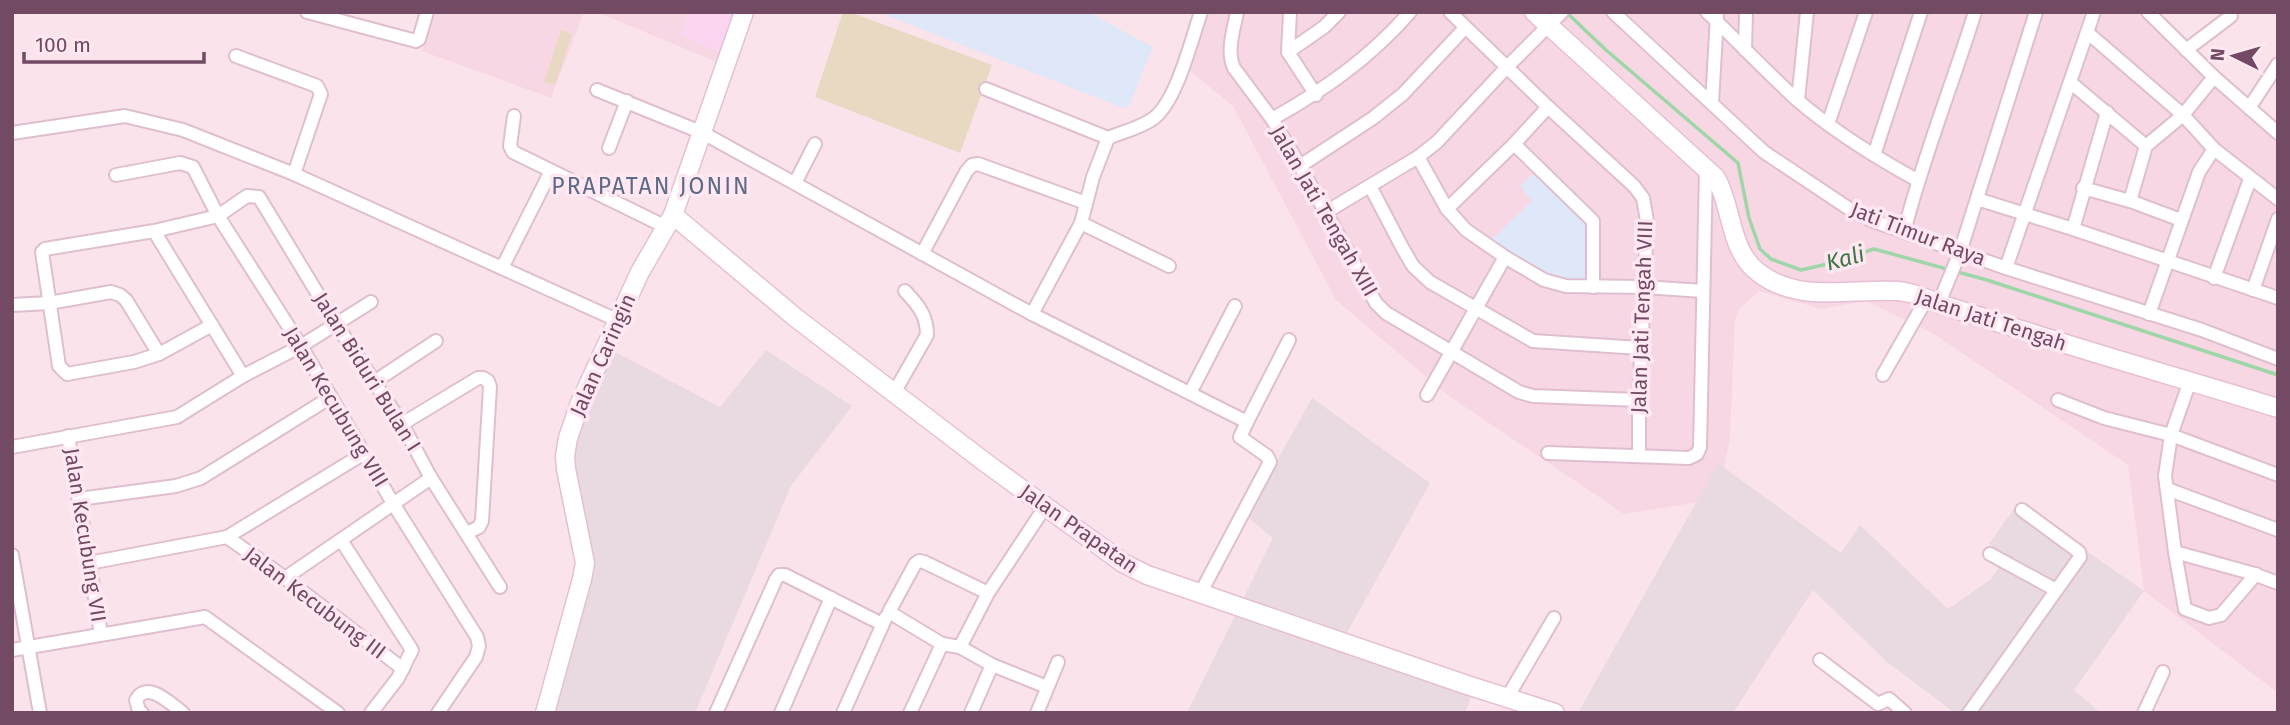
<svg xmlns="http://www.w3.org/2000/svg" width="2290" height="725" font-family="'Fira Sans',sans-serif">
<style>
.residential{fill:#f8d7e5}
.commercial{fill:#fcd6f0}
.industrial{fill:#e9dae1}
.education{fill:#dfe8f8}
.green{fill:#e8d9c2}
.lines{fill:none;stroke-linecap:round;stroke-linejoin:round}
.stream{stroke:#9ed6a8;stroke-width:3.5}
.street-casing{stroke:#dfbfcf;stroke-width:16}
.secondary-casing{stroke:#e6bfd3;stroke-width:21}
.street{stroke:#fff;stroke-width:12}
.secondary{stroke:#fff;stroke-width:18}
.labels{text-anchor:middle;stroke-width:7;stroke-linejoin:round;paint-order:stroke}
.street-label{font-size:21px;fill:#724a63;stroke:#ffe8f1}
.neighbourhood-label{font-size:23px;letter-spacing:2px;fill:#5d6b89;stroke:#ffe8f1}
.water-label{font-size:23px;font-style:italic;fill:#3e7848;stroke:#ffe8f1}
</style>
<rect width="100%" height="100%" fill="#fbe3ec"/>
<!-- residential -->
<g class="residential">
<polygon points="432,12 584,12 551,98 422,51"/>
<polygon points="596,12 740,12 722,64"/>
<polygon points="1201,12 2152,12 2278,122 2278,693 2144,591 2128,465 1934,334 1866,301 1821,309 1759,291 1740,308 1735,320 1730,438 1718,499 1624,514 1449,396 1336,300 1233,106 1184,66"/>
</g>
<!-- commercial -->
<polygon class="commercial" points="689,12 737,12 724,54 681,35"/>
<!-- industrial -->
<g class="industrial">
<polygon points="602,345 720,407 766,350 852,406 791,486 695,713 545,713 587,562 564,469"/>
<polygon points="1312,398 1430,483 1338,649 1471,697 1465,713 1187,713 1273,538 1246,516"/>
<polygon points="1718,463 1841,553 1860,525 1948,609 1991,579 2006,556 1989,544 2018,503 2144,591 2074,690 2101,713 1950,713 1951,710 1887,662 1813,590 1733,713 1578,713"/>
</g>
<!-- education -->
<g class="education">
<polygon points="878,12 1087,12 1153,47 1128,108 1121,107"/>
<polygon points="1536,171 1591,222 1590,284 1546,277 1490,241 1532,201 1520,186"/>
</g>
<!-- green -->
<g class="green">
<polygon points="843,12 850,12 992,65 960,153 815,97"/>
<polygon points="561,30 572,34 555,85 544,82"/>
</g>
<g class="lines">
<!-- stream -->
<polyline class="stream" points="1566,12 1606,50 1738,163 1749,218 1760,249 1771,259 1801,270 1832,263 1874,249 1987,280 2278,375"/>
<!-- street casing -->
<g class="street-casing">
<g id="street">
<polyline points="307,12 416,41 419,39 427,12"/>
<path d="M1237,12C1234,29 1226,51 1234,68L1272,119L1300,166L1376,303L1386,313L1519,392L1533,396L1639,400"/>
<polyline points="1290,12 1288,52 1316,95"/>
<polyline points="1450,12 1548,107 1634,186 1643,198 1647,221 1639,400 1639,456"/>
<polyline points="1613,12 1764,152 1851,210 1873,221 2006,268 2202,330 2278,359"/>
<path d="M1707,12C1737,41 1766,71 1796,99C1833,131 1875,157 1917,180"/>
<polyline points="2148,12 2214,77 2278,133"/>
<polyline points="2088,33 2183,115 2214,149 2278,199"/>
<polyline points="1745,50 1746,12"/>
<polyline points="2186,50 2231,16"/>
<polyline points="1288,52 1324,27 1339,12"/>
<polyline points="236,56 317,86 321,94 294,174"/>
<polyline points="2070,82 2146,146"/>
<polyline points="986,89 1108,138"/>
<polyline points="597,90 703,133 1032,314 1247,422 1240,437 1267,456 1270,462 1200,594"/>
<polyline points="1798,100 1807,12"/>
<polyline points="1712,103 1717,16"/>
<polyline points="2249,108 2278,64"/>
<polyline points="514,116 510,146 513,152 666,227"/>
<path d="M1272,119C1324,90 1370,58 1410,12"/>
<polyline points="1828,124 1866,12"/>
<polyline points="12,133 125,116 183,130 294,174 619,321"/>
<polyline points="1514,144 1593,221 1593,287"/>
<polyline points="609,148 627,101"/>
<polyline points="1874,155 1921,12"/>
<polyline points="1418,157 1447,209 1466,230 1505,257 1544,280 1566,286 1644,287 1703,291"/>
<polyline points="1300,166 1373,118 1403,94 1465,28"/>
<polyline points="116,175 180,163 193,167 218,216 301,346 394,505 477,637 479,646 476,657 438,713"/>
<polyline points="795,183 815,144"/>
<polyline points="1370,186 1403,249 1413,266 1430,282 1533,341 1640,348"/>
<polyline points="2083,188 2130,201 2181,220"/>
<polyline points="1977,199 2073,229 2278,298"/>
<polyline points="2130,201 2146,146 2183,115 2214,77"/>
<polyline points="1447,209 1514,144 1548,107"/>
<polyline points="1326,212 1418,157 1437,142 1507,67 1562,12"/>
<polyline points="1081,223 1169,266"/>
<polyline points="2073,229 2107,112"/>
<polyline points="154,231 243,376"/>
<path d="M1904,232C1923,157 1952,86 1975,12"/>
<polyline points="922,254 966,172 972,165 978,164 1086,203"/>
<polyline points="502,268 551,171"/>
<polyline points="2006,268 2094,12"/>
<polyline points="2214,278 2250,179"/>
<polyline points="2253,290 2278,219"/>
<polyline points="1939,303 1960,252 2036,12"/>
<polyline points="12,305 49,303 111,292 120,295 126,300 159,354"/>
<path d="M1032,314L1081,223L1093,177L1108,138C1122,132 1141,128 1154,118C1177,100 1191,41 1201,12"/>
<polyline points="2149,314 2199,172 2214,149"/>
<polyline points="212,325 159,354 134,362 67,374 59,366 42,252 45,249 154,231 218,216 247,196 259,197 336,324 402,424 431,478 500,587"/>
<polyline points="1883,375 1927,298"/>
<polyline points="2190,381 2171,435 2165,476 2175,552 2185,609 2209,618 2221,615 2256,574"/>
<polyline points="374,382 436,341"/>
<path d="M894,393L927,335C927,315 918,305 905,291"/>
<polyline points="1190,393 1235,306"/>
<polyline points="1427,395 1505,257"/>
<polyline points="2058,400 2104,418 2171,435 2278,475"/>
<polyline points="1247,422 1289,340"/>
<polyline points="402,424 478,378 483,378 488,381 490,387 482,521 479,527 467,533"/>
<polyline points="68,436 101,634"/>
<polyline points="12,447 177,417 243,376 301,346 371,302"/>
<polyline points="1548,453 1689,458 1697,454 1700,447 1706,170"/>
<polyline points="2167,489 2278,530"/>
<polyline points="79,499 176,486 201,478 331,397"/>
<polyline points="227,537 285,578 403,669"/>
<polyline points="341,540 412,650 398,678 371,713"/>
<polyline points="2175,552 2251,573 2278,583"/>
<polyline points="1990,554 2056,590"/>
<polyline points="12,555 40,713"/>
<polyline points="89,563 227,537 363,454"/>
<polyline points="285,578 431,478"/>
<polyline points="942,644 889,612 915,564 919,561 924,562 988,593"/>
<polyline points="960,647 992,665 971,713"/>
<polyline points="12,650 205,617 338,713"/>
<polyline points="1820,660 1878,704 1889,699 1905,713"/>
<polyline points="992,665 1047,687"/>
<polyline points="1507,698 1554,618"/>
<path d="M142,713L139,711L136,700C147,680 170,703 183,713"/>
<polyline points="716,713 776,579 779,575 785,575 882,624"/>
<polyline points="781,713 831,598"/>
<polyline points="843,713 886,617"/>
<polyline points="910,713 942,644 960,647 988,593 1045,507"/>
<polyline points="1037,713 1058,662"/>
<polyline points="1969,713 2080,557 2079,552 2022,510"/>
<polyline points="2144,713 2163,672"/>
</g>
</g>
<!-- secondary casing -->
<g class="secondary-casing">
<g id="secondary">
<path d="M1534,12L1716,178C1733,208 1729,251 1759,273C1800,304 1851,288 1898,291C1914,292 1928,300 1943,305C1965,312 1987,319 2009,326C2098,355 2188,380 2278,408"/>
<polyline points="673,215 796,318 986,463 1123,563 1147,575 1467,685 1555,713"/>
<polyline points="545,713 582,579 585,563 566,469 565,456 568,438 580,403 640,272 673,215 744,12"/>
</g>
</g>
<!-- street -->
<use href="#street" class="street"/>
<!-- secondary -->
<use href="#secondary" class="secondary"/>
</g>
<g class="labels">
<!-- street labels -->
<g class="street-label">
<text transform="translate(1324 211) rotate(60)" y="7">Jalan Jati Tengah XIII</text>
<text transform="translate(1918 234) rotate(21)" y="7">Jati Timur Raya</text>
<text transform="translate(1642 317) rotate(-88)" y="7">Jalan Jati Tengah VIII</text>
<text transform="translate(1991 320) rotate(18)" y="7">Jalan Jati Tengah</text>
<text transform="translate(603 355) rotate(-66)" y="7">Jalan Caringin</text>
<text transform="translate(367 372) rotate(58)" y="7">Jalan Biduri Bulan I</text>
<text transform="translate(336 407) rotate(59)" y="7">Jalan Kecubung VIII</text>
<text transform="translate(1079 529) rotate(35)" y="7">Jalan Prapatan</text>
<text transform="translate(85 535) rotate(81)" y="7">Jalan Kecubung VII</text>
<text transform="translate(315 603) rotate(37)" y="7">Jalan Kecubung III</text>
</g>
<!-- neighbourhood labels -->
<g class="neighbourhood-label">
<text x="651" y="194">PRAPATAN JONIN</text>
</g>
<!-- water labels -->
<g class="water-label">
<text transform="translate(1845 258) rotate(-15)" y="8">Kali</text>
</g>
</g>
<!-- border -->
<rect width="2290" height="725" fill="none" stroke="#724a63" stroke-width="28"/>
<!-- north arrow -->
<g transform="translate(2234 56) rotate(275)" stroke="#ffe8f1" stroke-width="5" paint-order="stroke">
<path d="M0-5L12 26L0 18L-12 26Z" fill="#724a63"/>
<text y="-10" font-size="19" font-weight="bold" text-anchor="middle" fill="#724a63">N</text>
</g>
<!-- scale -->
<path d="M24 52v10h180v-10" fill="none" stroke="#724a63" stroke-width="3.5"/>
<text x="35" y="52" font-size="21" fill="#724a63" stroke="#ffe8f1" stroke-width="5" paint-order="stroke">100 m</text>
</svg>
